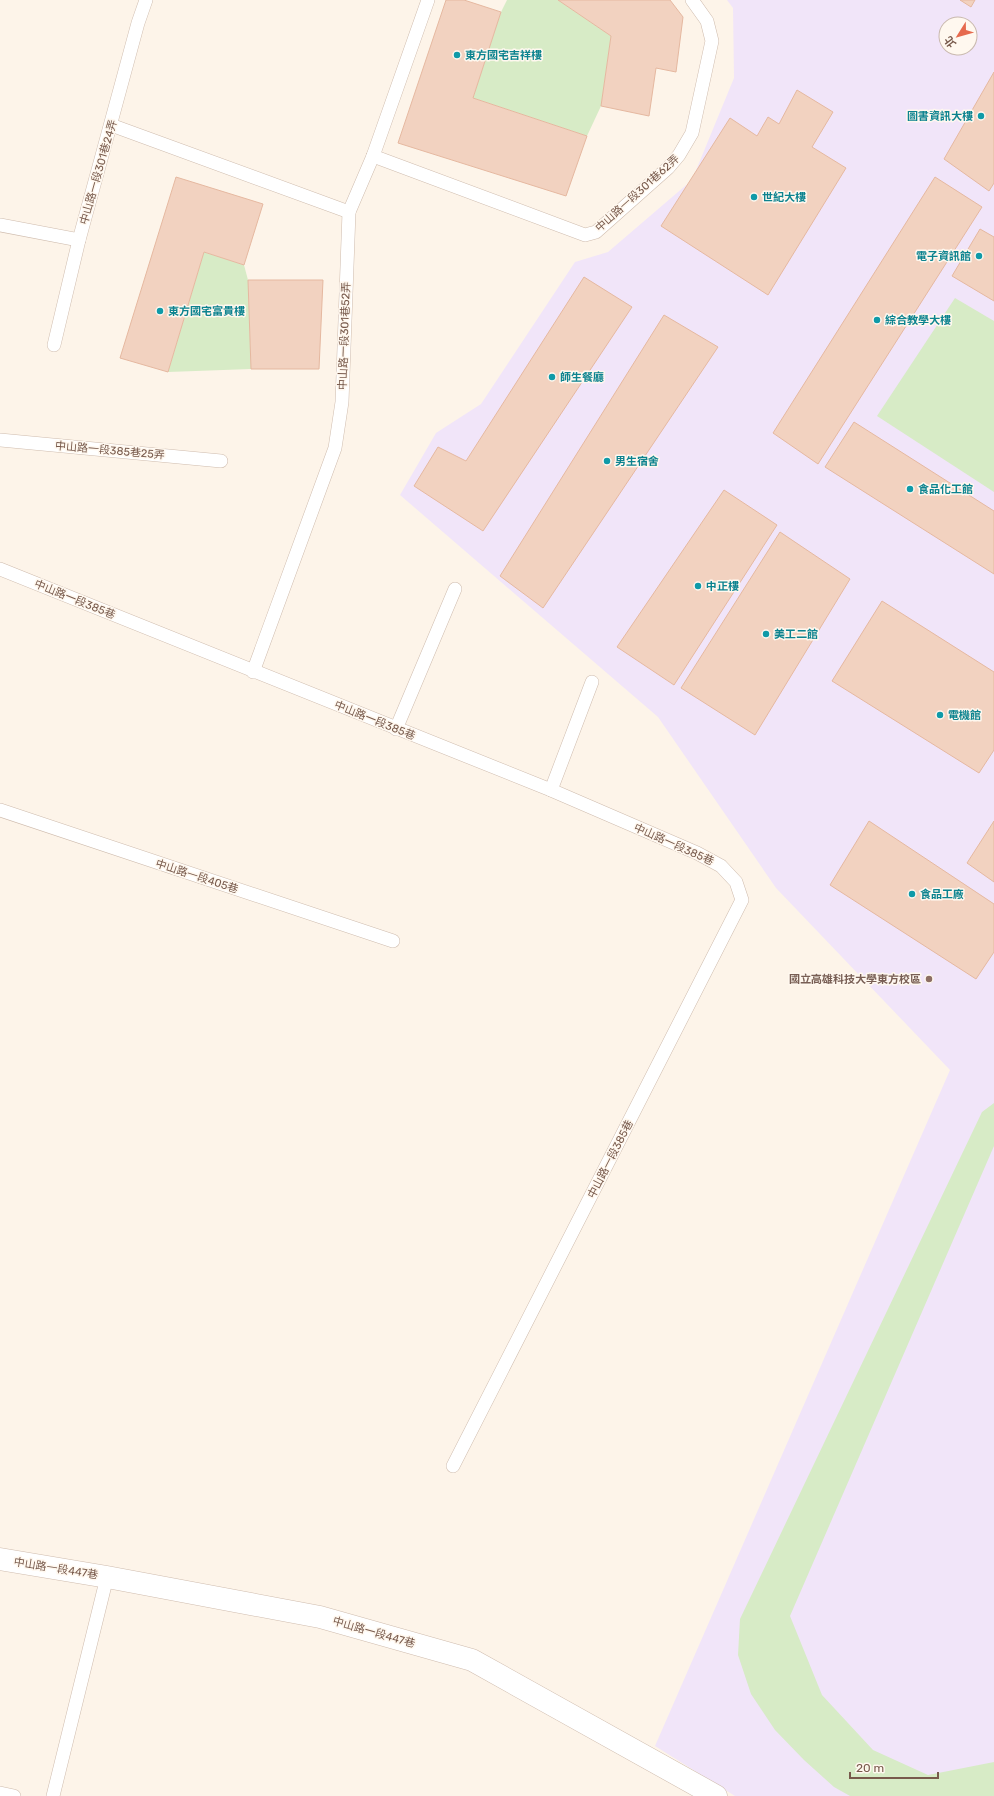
<svg xmlns="http://www.w3.org/2000/svg" width="994" height="1796" font-family="Rubik,'Noto Sans TC',sans-serif">
<style>
.education{fill:#f1e5f9;fill-rule:evenodd}
.green{fill:#d7ebc6}
.building{fill:#f2d2c0;stroke:#e5b8a0}
.lines{fill:none;stroke-linecap:round;stroke-linejoin:round}
.lane-casing{stroke:#cfbcae;stroke-width:14}
.street-casing{stroke:#cfbcae;stroke-width:23}
.lane{stroke:#fff;stroke-width:13}
.street{stroke:#fff;stroke-width:22}
.culture-dot{fill:#0f9aa8;stroke:#fff8ef;stroke-width:1.5}
.education-dot{fill:#8d6e63;stroke:#fff8ef;stroke-width:1.5}
.labels{text-anchor:middle;stroke-width:3;stroke-linejoin:round;paint-order:stroke}
.culture-label{font-size:11px;font-weight:bold;fill:#0d838f;stroke:#fff8ef;text-anchor:start}
.street-label{font-size:11px;fill:#785a4c;stroke:#fff8ef}
.education-label{font-size:11px;font-weight:bold;fill:#785e54;stroke:#fff8ef;text-anchor:end}
</style>
<rect width="100%" height="100%" fill="#fdf4e9"/>
<!-- education -->
<path class="education" d="M727,0H994V1796H735L655,1746L950,1070L776,888L658,717L400,495L436,433L481,404L575,262L608,252L692,180L734,78L733,8ZM946,24H970V48H946Z"/>
<!-- green -->
<g class="green">
<polygon points="507,0 558,0 611,36 601,106 587,136 473,98 501,12"/>
<polygon points="204,252 244,265 248,280 251,369 168,372"/>
<polygon points="955,298 994,321 994,492 877,416"/>
<polygon points="994,1103 994,1146 790,1616 822,1695 873,1750 928,1775 994,1762 994,1796 850,1796 834,1787 804,1760 775,1730 751,1694 738,1655 740,1619 982,1112"/>
</g>
<!-- building -->
<g class="building">
<polygon points="446,0 464,0 501,12 473,98 587,136 566,196 398,143"/>
<polygon points="558,0 670,0 683,17 676,72 656,68 649,116 601,106 611,36"/>
<polygon points="960,0 975,0 971,7"/>
<polygon points="994,72 994,183 989,191 944,159"/>
<polygon points="797,90 833,112 812,147 846,168 768,295 661,226 730,118 757,136 768,117 779,124"/>
<polygon points="176,177 263,204 244,265 204,252 168,372 120,358"/>
<polygon points="935,177 982,207 818,464 773,433"/>
<polygon points="980,229 994,237 994,301 952,276"/>
<polygon points="584,277 632,307 483,531 414,486 438,447 466,461"/>
<polygon points="248,280 323,280 319,369 251,369"/>
<polygon points="664,315 718,347 543,608 500,576"/>
<polygon points="854,422 994,511 994,574 825,467"/>
<polygon points="724,490 777,525 674,685 617,647"/>
<polygon points="780,532 850,579 755,735 681,688"/>
<polygon points="882,601 994,672 994,750 979,773 832,681"/>
<polygon points="869,821 994,904 994,952 976,979 830,885"/>
<polygon points="994,821 994,882 967,863"/>
</g>
<g class="lines">
<!-- lane casing -->
<g class="lane-casing">
<g id="lane">
<polyline points="111,125 349,212"/>
<polyline points="373,156 585,235 596,232 668,168 679,155 692,133 712,41 707,21 692,0"/>
<polyline points="0,225 79,240"/>
<polyline points="54,345 79,240 138,23 146,0"/>
<polyline points="0,440 221,461"/>
<polyline points="0,569 551,790 697,853 721,866 736,882 742,900 453,1466"/>
<polyline points="253,672 335,448 342,402 349,212 373,156 428,0"/>
<polyline points="396,729 455,589"/>
<polyline points="551,790 592,682"/>
<polyline points="0,810 393,941"/>
<polyline points="0,1793 14,1796"/>
<polyline points="53,1796 107,1577"/>
</g>
</g>
<!-- street casing -->
<g class="street-casing">
<polyline id="street" points="0,1559 107,1577 320,1617 472,1660 716,1796"/>
</g>
<!-- lane -->
<use href="#lane" class="lane"/>
<!-- street -->
<use href="#street" class="street"/>
</g>
<!-- markers -->
<g class="culture-dot">
<circle cx="457" cy="55" r="4"/>
<circle cx="981" cy="116" r="4"/>
<circle cx="754" cy="197" r="4"/>
<circle cx="979" cy="256" r="4"/>
<circle cx="160" cy="311" r="4"/>
<circle cx="877" cy="320" r="4"/>
<circle cx="552" cy="377" r="4"/>
<circle cx="607" cy="461" r="4"/>
<circle cx="910" cy="489" r="4"/>
<circle cx="698" cy="586" r="4"/>
<circle cx="766" cy="634" r="4"/>
<circle cx="940" cy="715" r="4"/>
<circle cx="912" cy="894" r="4"/>
</g>
<circle class="education-dot" cx="929" cy="979" r="4"/>
<g class="labels">
<!-- culture labels -->
<g class="culture-label">
<text x="465" y="59">東方國宅吉祥樓</text>
<text x="973" y="120" text-anchor="end">圖書資訊大樓</text>
<text x="762" y="201">世紀大樓</text>
<text x="971" y="260" text-anchor="end">電子資訊館</text>
<text x="168" y="315">東方國宅富貴樓</text>
<text x="885" y="324">綜合教學大樓</text>
<text x="560" y="381">師生餐廳</text>
<text x="615" y="465">男生宿舍</text>
<text x="918" y="493">食品化工館</text>
<text x="706" y="590">中正樓</text>
<text x="774" y="638">美工二館</text>
<text x="948" y="719">電機館</text>
<text x="920" y="898">食品工廠</text>
</g>
<!-- street labels -->
<g class="street-label">
<text transform="translate(98 172) rotate(-74)" y="4">中山路一段301巷24弄</text>
<text transform="translate(637 193) rotate(-42)" y="4">中山路一段301巷62弄</text>
<text transform="translate(344 336) rotate(-88)" y="4">中山路一段301巷52弄</text>
<text transform="translate(110 450) rotate(5)" y="4">中山路一段385巷25弄</text>
<text transform="translate(75 599) rotate(22)" y="4">中山路一段385巷</text>
<text transform="translate(375 720) rotate(22)" y="4">中山路一段385巷</text>
<text transform="translate(674 844) rotate(24)" y="4">中山路一段385巷</text>
<text transform="translate(197 876) rotate(18)" y="4">中山路一段405巷</text>
<text transform="translate(610 1159) rotate(-63)" y="4">中山路一段385巷</text>
<text transform="translate(56 1568) rotate(9)" y="4">中山路一段447巷</text>
<text transform="translate(374 1632) rotate(16)" y="4">中山路一段447巷</text>
</g>
<!-- education labels -->
<g class="education-label">
<text x="921" y="983">國立高雄科技大學東方校區</text>
</g>
</g>
<!-- north arrow -->
<g transform="translate(958 36) rotate(233)"><circle r="19" fill="#fff8ef" stroke="#c9b9ae"/>
<path d="M0-3L7 15L0 10L-7 15Z" fill="#e66a4e"/>
<text y="-6" font-size="11" font-weight="bold" text-anchor="middle" fill="#785a4c">北</text>
</g>
<!-- scale -->
<path d="M850 1772v6h88v-6" fill="none" stroke="#785a4c" stroke-width="2"/>
<text x="856" y="1772" font-size="12" fill="#785a4c" stroke="#fff8ef" stroke-width="3" paint-order="stroke">20 m</text>
</svg>
